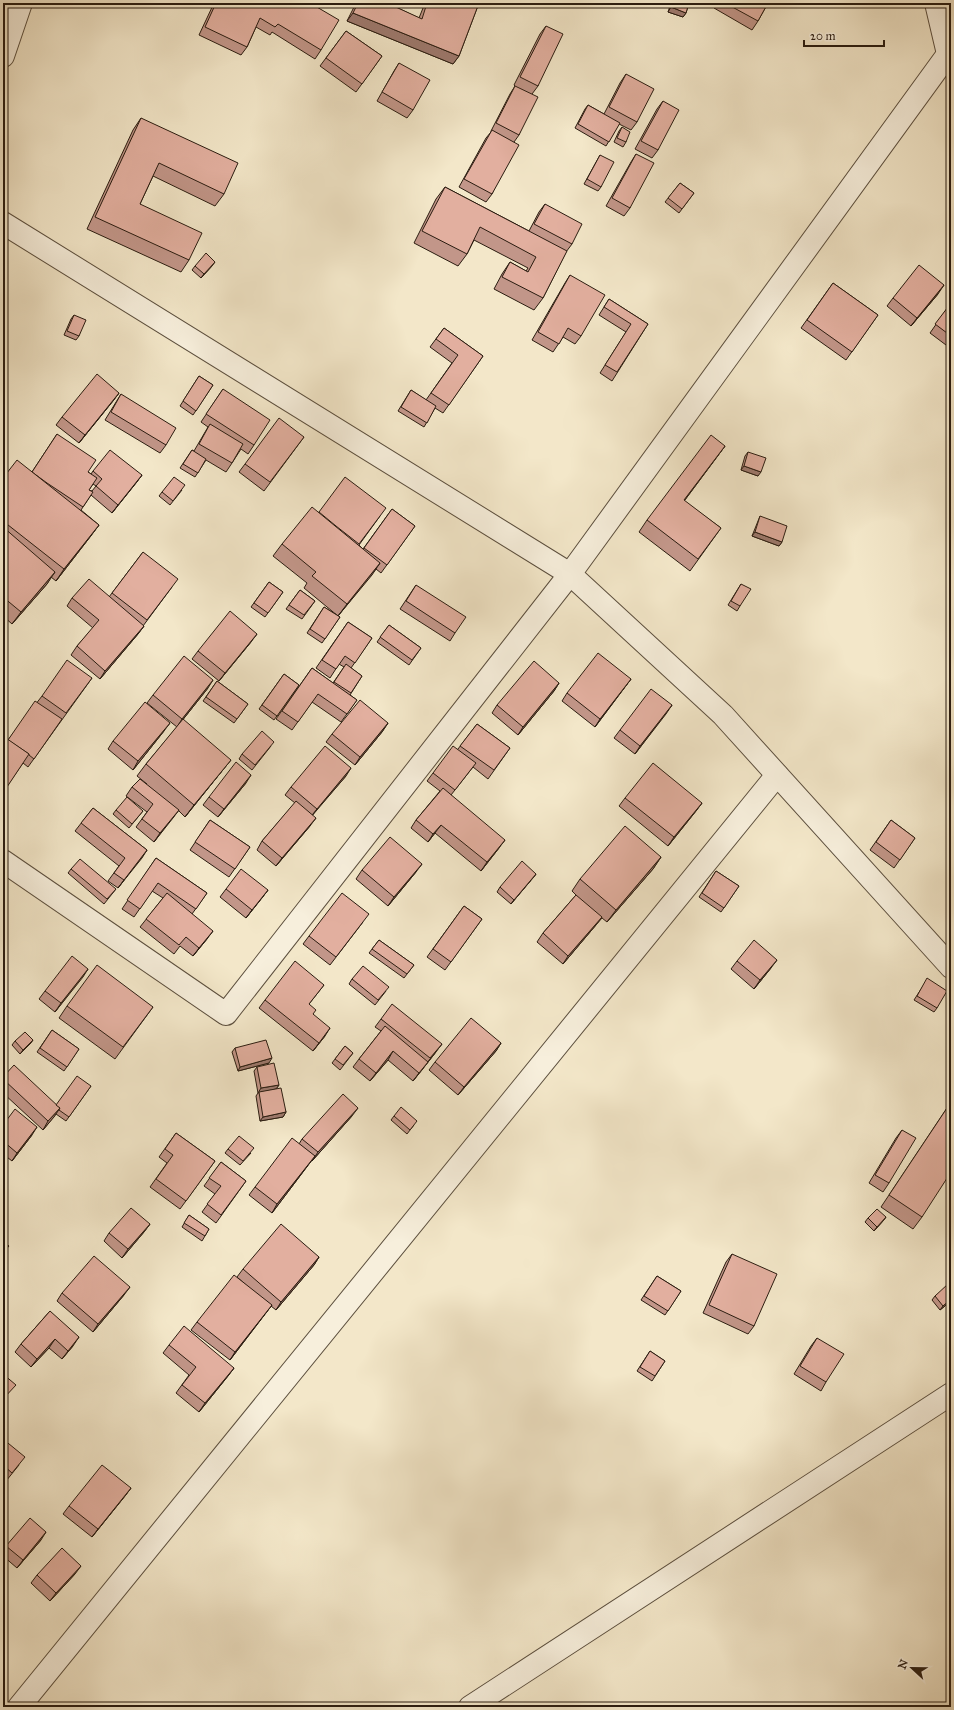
<svg xmlns="http://www.w3.org/2000/svg" width="954" height="1710" font-family="'IM FELL Great Primer',serif">
<style>
.lines{fill:none;stroke-linecap:round;stroke-linejoin:round}
.minor-casing{stroke:#5c4f3e;stroke-width:24}
.minor{stroke:#f7efdc;stroke-width:22}
.wall{fill:#c29689;stroke:#2a1c10;fill-rule:evenodd}
.shaded-wall{fill:#9e7a6f;stroke:#2a1c10}
.building{fill:#e2af9f;stroke:#2a1c10}
</style>
<rect width="100%" height="100%" fill="#f3e7c9"/>
<filter id="stains"><feTurbulence type="fractalNoise" baseFrequency=".005" numOctaves="4"/><feColorMatrix values="0 0 0 0 .2 0 0 0 0 .09 0 0 0 0 .02 0 0 0 .5 -.17"/></filter>
<radialGradient id="worn" r=".72"><stop offset=".6" stop-color="#630" stop-opacity="0"/><stop offset="1" stop-color="#630" stop-opacity=".3"/></radialGradient>
<g class="lines">
<!-- minor casing -->
<g class="minor-casing">
<g id="minor">
<polyline points="936,3 948,54 951,61"/>
<polyline points="3,56 21,3"/>
<polyline points="3,223 570,574 723,715 951,967"/>
<polyline points="3,861 226,1014 570,574 951,50"/>
<polyline points="19,1707 777,775"/>
<polyline points="470,1707 951,1394"/>
</g>
</g>
<!-- minor -->
<use href="#minor" class="minor"/>
</g>
<!-- wall -->
<g class="wall">
<polygon points="214,3 310,3 321,50 315,59 272,32 270,35 256,27 247,47 241,55 199,35"/>
<polygon points="356,3 387,3 419,18 425,3 479,3 459,56 453,64 347,21"/>
<polygon points="671,3 689,3 686,13 683,17 668,12"/>
<polygon points="717,3 768,3 758,21 752,30 714,8"/>
<polygon points="546,26 538,86 532,94 519,135 514,142 492,194 486,202 459,187 486,138 491,132 491,131 510,94 515,86 514,85 540,34"/>
<polygon points="346,31 382,56 356,92 320,66"/>
<polygon points="399,63 413,110 407,118 377,101 394,71"/>
<polygon points="626,74 637,122 631,130 619,124 606,146 575,128 585,109 588,105 604,114 620,83"/>
<polygon points="663,101 658,150 652,158 635,149 657,109"/>
<polygon points="141,118 224,194 215,206 153,176 140,204 189,260 181,272 87,229 133,130"/>
<polygon points="622,127 626,142 623,147 614,142 619,131"/>
<polygon points="636,154 630,208 624,216 606,206 631,162"/>
<polygon points="600,155 601,187 598,191 584,184"/>
<polygon points="680,183 694,193 679,213 665,202"/>
<polygon points="445,187 529,231 539,212 545,204 572,244 566,252 543,298 534,310 494,289 502,274 510,262 526,271 528,268 474,240 467,254 458,266 414,243 436,199"/>
<polygon points="195,266 212,266 201,278 192,270"/>
<polygon points="570,275 581,336 575,344 563,337 553,352 532,340 565,283"/>
<polygon points="833,283 878,315 846,360 801,328"/>
<polygon points="938,294 911,326 887,306 893,298"/>
<polygon points="609,299 648,324 612,381 600,373 626,332 599,315"/>
<polygon points="951,303 951,338 946,345 930,333"/>
<polygon points="74,315 79,336 76,340 64,335 71,319"/>
<polygon points="444,328 483,356 443,413 435,408 424,427 398,411 411,390 426,400 452,363 430,347"/>
<polygon points="199,376 213,385 193,415 180,406"/>
<polygon points="223,389 254,445 248,454 241,449 232,463 226,472 206,460 195,477 180,468 192,450 194,451 208,427 201,422"/>
<polygon points="119,393 113,401 79,443 56,425 62,417"/>
<polygon points="121,394 166,445 160,453 105,420"/>
<path d="M57,434L88,472L91,474L93,471L142,475L136,483L112,513L91,495L81,510L99,525L90,537L56,581L51,577L47,584L12,624L3,616V478L32,472ZM93,484L96,486L92,491L89,490Z"/>
<polygon points="304,437 264,491 239,472 245,464"/>
<polygon points="725,446 684,501 721,528 690,571 639,532 647,520"/>
<polygon points="748,452 758,476 741,470 745,456"/>
<polygon points="182,490 170,505 159,496 162,492"/>
<polygon points="392,509 415,526 381,573 376,569 338,616 304,588 307,583 273,556 282,544 319,512 380,516 359,545 363,549"/>
<polygon points="760,516 782,542 779,546 752,536"/>
<polygon points="143,552 172,587 143,626 144,626 138,634 100,679 71,655 77,646 93,628 67,606 72,598 109,597"/>
<polygon points="269,582 283,592 265,617 251,607"/>
<polygon points="741,584 740,606 737,611 728,605"/>
<polygon points="416,585 455,633 450,641 400,609"/>
<polygon points="300,590 315,601 302,619 286,609"/>
<polygon points="324,607 340,617 322,643 307,633"/>
<polygon points="348,622 372,638 351,668 362,676 350,695 357,700 341,722 312,702 292,730 276,719 312,668 333,683 344,667 339,664 330,678 316,668"/>
<polygon points="389,625 421,648 409,665 377,642"/>
<polygon points="251,642 219,681 192,659 198,651"/>
<polygon points="284,674 299,685 274,720 259,709"/>
<polygon points="92,678 28,767 23,763 3,792 3,736 8,740 42,696"/>
<polygon points="631,679 595,727 562,701 567,693"/>
<polygon points="217,681 248,704 234,723 203,701"/>
<polygon points="559,683 554,691 518,735 492,713 497,705"/>
<polygon points="208,688 181,722 222,771 185,817 178,810 154,842 136,827 147,812 126,796 132,787 147,784 137,776 146,764 177,727 147,703 153,695"/>
<polygon points="672,705 635,754 614,738 620,730"/>
<polygon points="388,723 382,732 355,765 326,742 332,734"/>
<polygon points="477,724 510,748 488,779 473,767 451,795 499,848 481,871 435,833 428,842 411,828 416,820 440,791 427,781 433,773 458,749"/>
<polygon points="164,731 133,770 108,749 113,741"/>
<polygon points="271,746 252,770 239,759 242,754"/>
<polygon points="346,776 312,815 310,826 276,866 257,850 262,841 295,803 285,795 291,787"/>
<polygon points="246,783 218,817 203,805 209,797"/>
<polygon points="625,798 702,803 696,811 668,846 619,806"/>
<polygon points="93,808 147,850 118,888 108,881 119,866 75,831"/>
<polygon points="116,810 143,811 129,828 113,814"/>
<polygon points="210,820 250,847 229,877 190,850"/>
<polygon points="891,820 915,838 894,868 870,850"/>
<polygon points="661,857 653,869 607,922 602,918 596,925 563,964 537,942 543,933 576,895 572,891 580,879"/>
<polygon points="156,858 207,893 192,914 207,939 193,956 180,946 174,954 140,927 163,898 152,891 134,917 122,909"/>
<polygon points="71,869 116,889 104,904 68,873"/>
<polygon points="362,870 416,872 388,906 356,879"/>
<polygon points="716,871 739,886 721,912 699,897"/>
<polygon points="536,874 511,904 497,892 500,887"/>
<polygon points="226,889 268,890 246,918 220,897"/>
<polygon points="464,906 482,919 445,970 427,957"/>
<polygon points="363,922 330,965 303,944 309,936"/>
<polygon points="379,940 414,965 404,978 369,953"/>
<polygon points="737,961 771,968 754,989 731,969"/>
<polygon points="88,969 55,1012 39,999 45,991"/>
<polygon points="352,979 386,991 375,1005 349,984"/>
<polygon points="925,983 937,1008 934,1012 914,1000"/>
<polygon points="324,985 309,1004 313,1014 325,1036 313,1051 259,1008 265,1000"/>
<polygon points="67,1006 153,1007 115,1059 59,1018"/>
<polygon points="381,1019 436,1052 413,1081 388,1060 370,1081 353,1067 359,1059 381,1031 375,1027"/>
<polygon points="52,1030 79,1049 64,1071 37,1052"/>
<polygon points="33,1040 30,1044 20,1054 12,1045 15,1041"/>
<polygon points="501,1043 496,1051 458,1095 429,1070 435,1062"/>
<polygon points="345,1046 353,1053 340,1070 332,1063"/>
<polygon points="235,1048 269,1063 238,1071 232,1052"/>
<polygon points="257,1067 279,1085 276,1089 286,1112 283,1117 260,1121 256,1096 258,1093 254,1071"/>
<polygon points="3,1077 56,1105 91,1086 66,1121 56,1114 43,1130 3,1093"/>
<polygon points="949,1105 922,1217 913,1229 881,1207"/>
<polygon points="352,1116 312,1161 312,1160 272,1213 249,1195 255,1187 299,1144 302,1139"/>
<polygon points="394,1116 414,1125 407,1134 391,1120"/>
<polygon points="3,1125 32,1135 12,1161 3,1154"/>
<polygon points="902,1130 889,1183 883,1192 869,1183 896,1138"/>
<polygon points="176,1133 215,1161 180,1209 150,1187 167,1163 159,1157"/>
<polygon points="228,1149 251,1153 240,1165 225,1153"/>
<polygon points="221,1162 246,1181 216,1223 202,1212 215,1194 204,1186"/>
<polygon points="189,1215 209,1229 202,1241 182,1227"/>
<polygon points="886,1217 883,1221 874,1231 865,1222 868,1218"/>
<polygon points="150,1224 144,1232 122,1258 104,1241 109,1233"/>
<polygon points="732,1254 754,1326 748,1334 703,1313 726,1262"/>
<polygon points="319,1257 314,1265 276,1310 271,1306 230,1360 191,1330 197,1322 246,1285 237,1277 243,1269"/>
<polygon points="657,1276 681,1291 665,1315 641,1300"/>
<polygon points="951,1288 951,1301 940,1310 932,1300 935,1296"/>
<polygon points="62,1293 124,1295 93,1332 57,1301"/>
<polygon points="50,1311 73,1346 62,1359 49,1348 31,1367 15,1352 21,1344"/>
<polygon points="817,1338 826,1382 821,1391 794,1374 811,1346"/>
<polygon points="169,1345 234,1368 228,1376 199,1412 176,1393 189,1375 163,1353"/>
<polygon points="650,1351 665,1361 652,1381 637,1371"/>
<polygon points="3,1439 19,1465 6,1481 3,1478"/>
<polygon points="131,1488 125,1496 92,1537 63,1514 69,1506"/>
<polygon points="41,1540 17,1568 3,1556 3,1551 6,1546"/>
<polygon points="75,1574 50,1601 31,1583 37,1575"/>
</g>
<!-- shaded-wall -->
<g class="shaded-wall">
<polygon points="671,7 686,13 683,17 668,12"/>
<polygon points="353,13 459,56 453,64 347,21"/>
<polygon points="215,262 212,266 201,278 204,274"/>
<polygon points="944,285 938,294 911,326 917,318"/>
<polygon points="119,393 113,401 79,443 85,435"/>
<polygon points="725,446 717,457 676,512 684,500"/>
<polygon points="744,466 761,472 758,476 741,470"/>
<polygon points="142,475 136,483 112,513 118,505"/>
<polygon points="99,525 90,537 56,581 64,569"/>
<polygon points="755,532 782,542 779,546 752,536"/>
<polygon points="380,563 372,575 338,616 347,604"/>
<polygon points="55,572 47,584 12,624 21,612"/>
<polygon points="144,626 138,634 100,679 105,671"/>
<polygon points="257,634 251,642 219,681 225,673"/>
<polygon points="631,679 595,727 600,719"/>
<polygon points="213,680 208,688 177,727 182,719"/>
<polygon points="559,683 554,691 518,735 523,727"/>
<polygon points="672,705 666,714 635,754 640,746"/>
<polygon points="170,723 164,731 133,770 138,761"/>
<polygon points="388,723 382,732 355,765 360,757"/>
<polygon points="231,760 222,771 185,817 194,805"/>
<polygon points="351,768 346,776 311,817 317,809"/>
<polygon points="251,775 246,783 218,817 224,809"/>
<polygon points="702,803 696,811 668,846 674,837"/>
<polygon points="179,810 173,818 154,842 160,833"/>
<polygon points="316,818 310,826 276,866 282,858"/>
<polygon points="441,825 435,833 428,842 433,834"/>
<polygon points="505,840 499,848 481,871 487,862"/>
<polygon points="147,850 142,858 118,888 124,880"/>
<polygon points="661,857 653,869 607,922 616,910"/>
<polygon points="422,864 416,872 388,906 394,897"/>
<polygon points="536,874 533,878 511,904 514,900"/>
<polygon points="268,890 262,898 246,918 252,910"/>
<polygon points="602,917 596,925 563,964 568,956"/>
<polygon points="213,931 207,939 193,956 199,948"/>
<polygon points="777,960 771,968 754,989 760,980"/>
<polygon points="88,969 83,977 55,1012 61,1003"/>
<polygon points="330,1028 325,1036 313,1051 319,1043"/>
<polygon points="33,1040 30,1044 20,1054 23,1050"/>
<polygon points="501,1043 496,1051 458,1095 464,1087"/>
<polygon points="442,1044 422,1070 413,1081 419,1073"/>
<polygon points="393,1051 388,1060 370,1081 376,1073"/>
<polygon points="272,1058 269,1063 238,1071 240,1067"/>
<polygon points="279,1085 276,1089 258,1093 261,1088"/>
<polygon points="60,1108 54,1117 43,1130 48,1121"/>
<polygon points="358,1108 352,1116 312,1161 318,1152"/>
<polygon points="286,1112 283,1117 260,1121 263,1117"/>
<polygon points="37,1127 32,1135 12,1161 17,1153"/>
<polygon points="315,1156 309,1164 272,1213 277,1204"/>
<polygon points="886,1217 883,1221 874,1231 877,1227"/>
<polygon points="150,1224 144,1232 122,1258 128,1249"/>
<polygon points="319,1257 314,1265 276,1310 281,1302"/>
<polygon points="130,1287 124,1295 93,1332 98,1324"/>
<polygon points="951,1299 951,1301 940,1310 943,1306"/>
<polygon points="272,1305 266,1313 230,1360 235,1352"/>
<polygon points="79,1337 73,1346 62,1359 68,1351"/>
<polygon points="55,1339 49,1348 31,1367 37,1359"/>
<polygon points="234,1368 228,1376 199,1412 205,1403"/>
<polygon points="131,1488 125,1496 92,1537 98,1529"/>
<polygon points="46,1532 41,1540 17,1568 23,1560"/>
<polygon points="81,1566 75,1574 50,1601 56,1593"/>
</g>
<!-- building -->
<g class="building">
<polygon points="216,3 310,3 339,20 321,50 278,24 275,27 260,18 247,47 205,27"/>
<polygon points="358,3 387,3 422,19 427,3 479,3 459,56 353,13"/>
<polygon points="672,3 689,3 686,13 671,7"/>
<polygon points="725,3 768,3 758,21"/>
<polygon points="546,26 563,34 538,86 520,77"/>
<polygon points="346,31 382,56 362,84 326,58"/>
<polygon points="399,63 430,80 413,110 382,92"/>
<polygon points="626,74 654,89 637,122 609,107"/>
<polygon points="515,86 538,97 519,135 496,123"/>
<polygon points="663,101 679,110 658,150 641,141"/>
<polygon points="588,105 620,123 609,142 578,124"/>
<polygon points="141,118 238,163 224,194 159,163 140,204 202,233 189,260 95,217"/>
<polygon points="622,127 630,132 626,142 617,138"/>
<polygon points="492,130 519,145 492,194 464,179"/>
<polygon points="636,154 654,163 630,208 612,198"/>
<polygon points="600,155 614,162 601,187 587,179"/>
<polygon points="680,183 694,193 682,209 668,198"/>
<polygon points="445,187 567,251 543,298 502,277 510,262 528,272 536,257 480,227 467,254 422,231"/>
<polygon points="545,204 582,224 572,244 534,224"/>
<polygon points="206,253 215,262 204,274 195,266"/>
<polygon points="919,265 944,285 917,318 893,298"/>
<polygon points="570,275 605,295 581,336 568,328 559,344 538,332"/>
<polygon points="833,283 878,315 852,352 807,320"/>
<polygon points="609,299 648,324 617,372 605,365 631,324 604,307"/>
<polygon points="951,303 951,336 935,324"/>
<polygon points="74,315 86,320 79,336 67,331"/>
<polygon points="444,328 483,356 449,405 431,393 458,355 436,339"/>
<polygon points="97,374 119,393 85,435 62,417"/>
<polygon points="199,376 213,385 196,411 183,401"/>
<polygon points="223,389 270,420 254,445 206,414"/>
<polygon points="411,390 436,406 427,423 401,407"/>
<polygon points="121,394 176,428 166,445 111,412"/>
<polygon points="279,418 304,437 270,482 245,464"/>
<polygon points="210,424 243,444 232,463 199,444"/>
<polygon points="57,434 96,460 88,472 97,478 89,490 93,492 83,507 47,483 32,472"/>
<polygon points="711,435 725,446 684,500 721,528 698,559 647,520"/>
<polygon points="110,450 142,475 118,505 96,486 102,479 93,471"/>
<polygon points="192,450 206,459 198,473 183,464"/>
<polygon points="748,452 766,458 761,472 744,466"/>
<polygon points="17,460 99,525 64,569 3,521 3,478"/>
<polygon points="174,477 185,485 173,501 162,492"/>
<polygon points="345,477 386,508 359,544 336,526 319,512"/>
<polygon points="312,507 380,563 347,604 312,576 316,572 282,544"/>
<polygon points="392,509 415,526 387,565 364,548"/>
<polygon points="760,516 787,526 782,542 755,532"/>
<polygon points="3,527 55,572 21,612 3,597"/>
<polygon points="143,552 178,579 147,620 112,593"/>
<polygon points="89,579 144,626 105,671 77,646 99,620 72,598"/>
<polygon points="269,582 283,592 268,613 254,603"/>
<polygon points="741,584 751,589 740,606 731,601"/>
<polygon points="416,585 466,617 455,633 406,601"/>
<polygon points="300,590 315,601 304,615 289,605"/>
<polygon points="324,607 340,617 325,639 310,629"/>
<polygon points="230,611 257,634 225,673 198,651"/>
<polygon points="348,622 372,638 355,663 345,656 336,669 322,660"/>
<polygon points="389,625 421,648 412,660 380,637"/>
<polygon points="598,653 631,679 600,719 567,693"/>
<polygon points="184,656 213,680 182,719 153,695"/>
<polygon points="67,660 92,678 66,713 42,696"/>
<polygon points="534,661 559,683 523,727 497,705"/>
<polygon points="346,664 362,676 351,693 334,682"/>
<polygon points="312,668 357,700 347,714 318,694 298,722 282,711"/>
<polygon points="284,674 299,685 277,716 262,705"/>
<polygon points="217,681 248,704 237,719 206,697"/>
<polygon points="651,689 672,705 640,746 620,730"/>
<polygon points="360,700 388,723 360,757 332,734"/>
<polygon points="35,701 62,719 34,759 29,755 29,754 8,740"/>
<polygon points="145,702 170,723 138,761 113,741"/>
<polygon points="183,719 231,760 194,805 146,764"/>
<polygon points="477,724 510,748 494,770 460,746"/>
<polygon points="262,731 274,742 255,765 242,754"/>
<polygon points="3,736 29,754 7,787 3,785"/>
<polygon points="325,746 351,768 317,809 291,787"/>
<polygon points="453,746 476,763 455,790 433,773"/>
<polygon points="236,762 251,775 224,809 209,797"/>
<polygon points="653,763 702,803 674,837 625,798"/>
<polygon points="140,779 179,810 160,833 142,819 153,804 132,787"/>
<polygon points="443,788 505,840 487,862 441,825 433,834 416,820"/>
<polygon points="127,797 143,811 132,824 116,810"/>
<polygon points="296,801 316,818 282,858 262,841"/>
<polygon points="93,808 147,850 124,880 114,873 125,858 81,823"/>
<polygon points="210,820 250,847 235,869 195,842"/>
<polygon points="891,820 915,838 900,860 876,842"/>
<polygon points="625,826 661,857 616,910 580,879"/>
<polygon points="390,837 422,864 394,897 362,870"/>
<polygon points="156,858 207,893 196,909 158,883 140,909 127,900"/>
<polygon points="80,859 116,889 107,899 71,869"/>
<polygon points="522,861 536,874 514,900 500,887"/>
<polygon points="241,869 268,890 252,910 226,889"/>
<polygon points="716,871 739,886 724,908 702,893"/>
<polygon points="167,893 213,931 199,948 186,937 179,945 146,919"/>
<polygon points="342,893 369,914 336,957 309,936"/>
<polygon points="576,895 602,917 568,956 543,933"/>
<polygon points="464,906 482,919 451,962 433,949"/>
<polygon points="379,940 414,965 407,974 372,949"/>
<polygon points="754,940 777,960 760,980 737,961"/>
<polygon points="72,956 88,969 61,1003 45,991"/>
<polygon points="295,961 324,985 309,1004 316,1010 313,1014 330,1028 319,1043 265,1000"/>
<polygon points="97,965 153,1007 123,1047 67,1006"/>
<polygon points="363,966 389,987 378,1000 352,979"/>
<polygon points="927,978 947,991 937,1008 917,996"/>
<polygon points="392,1004 442,1044 430,1058 381,1019"/>
<polygon points="471,1018 501,1043 464,1087 435,1062"/>
<polygon points="385,1026 428,1062 419,1073 393,1051 376,1073 359,1059"/>
<polygon points="52,1030 79,1049 67,1067 40,1048"/>
<polygon points="25,1032 33,1040 23,1050 15,1041"/>
<polygon points="266,1040 272,1058 240,1067 235,1048"/>
<polygon points="345,1046 353,1053 343,1065 335,1059"/>
<polygon points="274,1063 279,1085 261,1088 257,1067"/>
<polygon points="14,1065 60,1108 48,1121 3,1079 3,1077"/>
<polygon points="77,1076 91,1086 69,1117 59,1110 60,1108 56,1105"/>
<polygon points="281,1088 286,1112 263,1117 259,1092"/>
<polygon points="343,1094 358,1108 318,1152 302,1139"/>
<polygon points="949,1105 951,1106 951,1172 922,1217 889,1195"/>
<polygon points="401,1107 417,1121 410,1130 394,1116"/>
<polygon points="15,1109 37,1127 17,1153 3,1141 3,1125"/>
<polygon points="902,1130 916,1138 889,1183 875,1175"/>
<polygon points="176,1133 215,1161 186,1201 156,1179 173,1155 165,1149"/>
<polygon points="239,1136 254,1148 243,1161 228,1149"/>
<polygon points="292,1138 315,1156 277,1204 255,1187"/>
<polygon points="221,1162 246,1181 221,1215 207,1204 221,1186 209,1178"/>
<polygon points="131,1208 150,1224 128,1249 109,1233"/>
<polygon points="877,1209 886,1217 877,1227 868,1218"/>
<polygon points="189,1215 209,1229 205,1236 184,1223"/>
<polygon points="281,1224 319,1257 281,1302 243,1269"/>
<polygon points="3,1241 9,1246 3,1253"/>
<polygon points="732,1254 777,1274 754,1326 709,1305"/>
<polygon points="94,1256 130,1287 98,1324 62,1293"/>
<polygon points="234,1275 272,1305 235,1352 197,1322"/>
<polygon points="657,1276 681,1291 668,1311 644,1296"/>
<polygon points="948,1284 951,1288 951,1299 943,1306 935,1296"/>
<polygon points="50,1311 79,1337 68,1351 55,1339 37,1359 21,1344"/>
<polygon points="184,1326 234,1368 205,1403 182,1385 196,1367 169,1345"/>
<polygon points="817,1338 844,1354 826,1382 800,1366"/>
<polygon points="650,1351 665,1361 655,1376 640,1367"/>
<polygon points="3,1374 16,1385 3,1399"/>
<polygon points="3,1439 25,1457 12,1473 3,1465"/>
<polygon points="102,1465 131,1488 98,1529 69,1506"/>
<polygon points="30,1518 46,1532 23,1560 6,1546"/>
<polygon points="62,1548 81,1566 56,1593 37,1575"/>
</g>
<!-- margin -->
<rect width="954" height="1710" fill="none" stroke="#f3e7c9" stroke-width="16"/>
<rect x="4" y="4" width="946" height="1702" fill="none" stroke="#2a1c10" stroke-width="2"/>
<rect x="8" y="8" width="938" height="1694" fill="none" stroke="#2a1c10"/>
<!-- north arrow -->
<g transform="translate(912 1668) rotate(292)" stroke="#f7efdc" stroke-width="3" paint-order="stroke">
<path d="M0-3L7 15L0 10L-7 15Z" fill="#2a1c10"/>
<text y="-6" font-size="11" font-weight="bold" text-anchor="middle" fill="#2a1c10">N</text>
</g>
<!-- scale -->
<path d="M804 40v6h80v-6" fill="none" stroke="#2a1c10" stroke-width="2"/>
<text x="810" y="40" font-size="12" fill="#2a1c10" stroke="#f7efdc" stroke-width="3" paint-order="stroke">20 m</text>
<rect width="100%" height="100%" filter="url(#stains)"/>
<rect width="100%" height="100%" fill="url(#worn)"/>
</svg>
